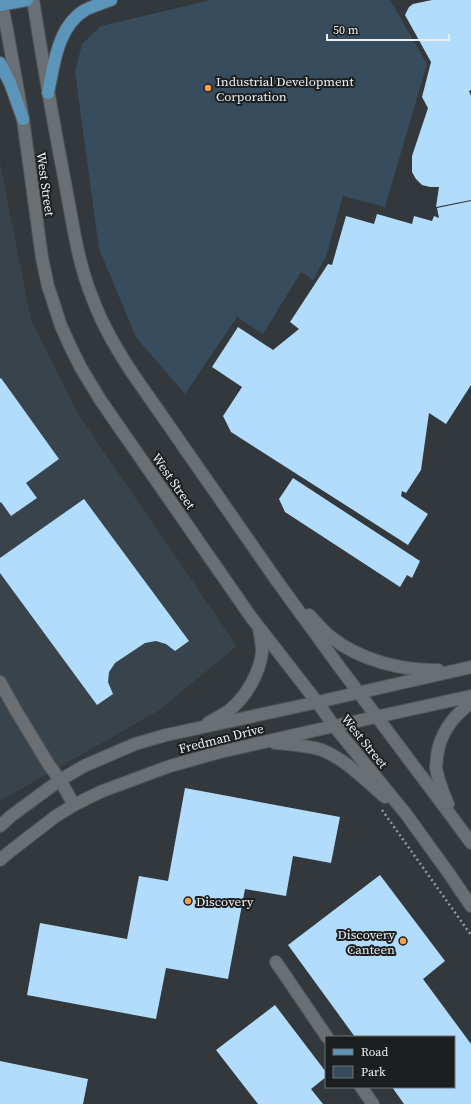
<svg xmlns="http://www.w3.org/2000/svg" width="471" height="1104" font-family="'Source Serif 4',serif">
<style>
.built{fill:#38434b}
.green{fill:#374c5c}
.building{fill:#b1dcfb}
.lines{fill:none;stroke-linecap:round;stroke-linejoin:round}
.minor-casing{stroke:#515558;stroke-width:14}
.major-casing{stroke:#515558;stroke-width:14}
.path{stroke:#969a9d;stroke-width:2.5;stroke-dasharray:2 3;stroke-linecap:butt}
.minor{stroke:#696f73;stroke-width:12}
.major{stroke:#5b95ba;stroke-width:12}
.poi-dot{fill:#f99f4d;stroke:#1c1f20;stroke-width:1.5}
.labels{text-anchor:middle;stroke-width:4;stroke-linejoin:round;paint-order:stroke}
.poi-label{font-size:13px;fill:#eceff2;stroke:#1c1f20;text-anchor:start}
.street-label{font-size:13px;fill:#eceff2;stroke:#1c1f20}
</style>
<rect width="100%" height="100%" fill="#32383b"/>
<!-- built -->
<polygon class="built" points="0,162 31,320 78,414 237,646 158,711 0,801"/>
<!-- green -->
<polygon class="green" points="211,0 390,0 427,64 385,207 343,196 326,257 313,280 301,272 263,334 237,317 185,394 136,337 99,249 75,72 82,44 101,26"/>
<!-- building -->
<g class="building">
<polygon points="432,0 471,0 471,90 469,91 471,96 471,200 436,207 439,187 430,187 422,185 416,179 412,172 412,156 428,108 422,97 431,62 405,15 409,7 413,4"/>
<polygon points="471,201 471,385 446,424 429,413 421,470 406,493 402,491 401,496 428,514 408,545 231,432 223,416 242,387 212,367 238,327 273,350 299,329 290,322 328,264 332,265 346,216 374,224 377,214 412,224 414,216 432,221 434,216 439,218 437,208"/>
<polygon points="1,378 59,459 26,483 37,498 11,516 1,502 0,503 0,379"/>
<polygon points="293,478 420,561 412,578 407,575 400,587 285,512 279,499"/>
<polygon points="84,499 189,641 175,651 166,644 156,641 145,643 115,663 109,672 108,682 113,694 97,705 0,573 0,558"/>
<polygon points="185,788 340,817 331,863 293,856 286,896 245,889 228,979 166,968 156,1019 27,995 40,923 127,939 139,876 168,881"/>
<polygon points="380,875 445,961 423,979 471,1044 471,1104 404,1104 392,1087 454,1087 454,1037 355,1037 288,945"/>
<polygon points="275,1005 326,1072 326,1077 311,1089 323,1104 258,1104 216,1050"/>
<polygon points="0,1061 88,1079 83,1104 0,1104"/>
</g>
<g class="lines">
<!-- minor casing -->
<g class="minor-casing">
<g id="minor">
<polyline points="1,0 7,30 23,119 42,258 48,286 61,326 71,348 81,368 101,401 251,617 317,702 334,726 406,814 450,875 471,906"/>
<path d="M33,0C43,63 54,126 66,188C73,225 78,263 92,297C104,330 122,359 142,387L277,581L338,665L458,825L471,843"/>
<path d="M309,615C316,622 323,631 331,637C359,660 403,671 438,670"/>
<polyline points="0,682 15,709 49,765 60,780 74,805"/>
<path d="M208,723C216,718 225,714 232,708C247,695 260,672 262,652C262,644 260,635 259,628"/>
<path d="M275,743C289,744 309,746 322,750C345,759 366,781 385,797"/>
<path d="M448,804C443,792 438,781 436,768C436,764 437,760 437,756C440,734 453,716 471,703"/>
<polyline points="0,826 11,816 60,780 84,766 135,744 166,735 300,706 471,667"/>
<polyline points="0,860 8,853 56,816 74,805 100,792 170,766 220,752 312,731 471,696"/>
<polyline points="276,962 327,1037"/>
<polyline points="361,1087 373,1104"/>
</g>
</g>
<!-- major casing -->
<g class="major-casing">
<g id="major">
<polyline points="0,5 27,0"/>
<polyline points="0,63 10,83 23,119"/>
<path d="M48,93C54,65 57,27 85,10C93,6 103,3 111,0"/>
</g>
</g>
<!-- path -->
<polyline class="path" points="382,810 471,935"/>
<!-- minor -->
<use href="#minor" class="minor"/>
<!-- major -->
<use href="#major" class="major"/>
</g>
<!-- markers -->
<g class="poi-dot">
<circle cx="208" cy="88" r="4"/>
<circle cx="188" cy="901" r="4"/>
<circle cx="403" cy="941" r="4"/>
</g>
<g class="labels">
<!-- poi labels -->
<g class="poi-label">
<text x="216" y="86">Industrial Development<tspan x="216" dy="15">Corporation</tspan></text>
<text x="196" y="906">Discovery</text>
<text x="395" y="939" text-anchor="end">Discovery<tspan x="395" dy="15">Canteen</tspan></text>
</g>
<!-- street labels -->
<g class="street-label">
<text transform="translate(46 184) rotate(82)" y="5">West Street</text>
<text transform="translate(174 481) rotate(55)" y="5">West Street</text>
<text transform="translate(221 738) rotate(-14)" y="5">Fredman Drive</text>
<text transform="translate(365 741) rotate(51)" y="5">West Street</text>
</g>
</g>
<!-- legend -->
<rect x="325" y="1036" width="130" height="52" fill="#1c1f20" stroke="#6f7274"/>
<rect x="333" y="1049" width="20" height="6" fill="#5b95ba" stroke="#6f7274"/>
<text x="361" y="1056" font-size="12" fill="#eceff2">Road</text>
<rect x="333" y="1066" width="20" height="12" fill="#374c5c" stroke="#6f7274"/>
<text x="361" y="1076" font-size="12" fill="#eceff2">Park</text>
<!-- scale -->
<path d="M327 34v6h122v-6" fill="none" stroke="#eceff2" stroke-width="2"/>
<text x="333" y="34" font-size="12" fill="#eceff2" stroke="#1c1f20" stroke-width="3" paint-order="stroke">50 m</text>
</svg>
